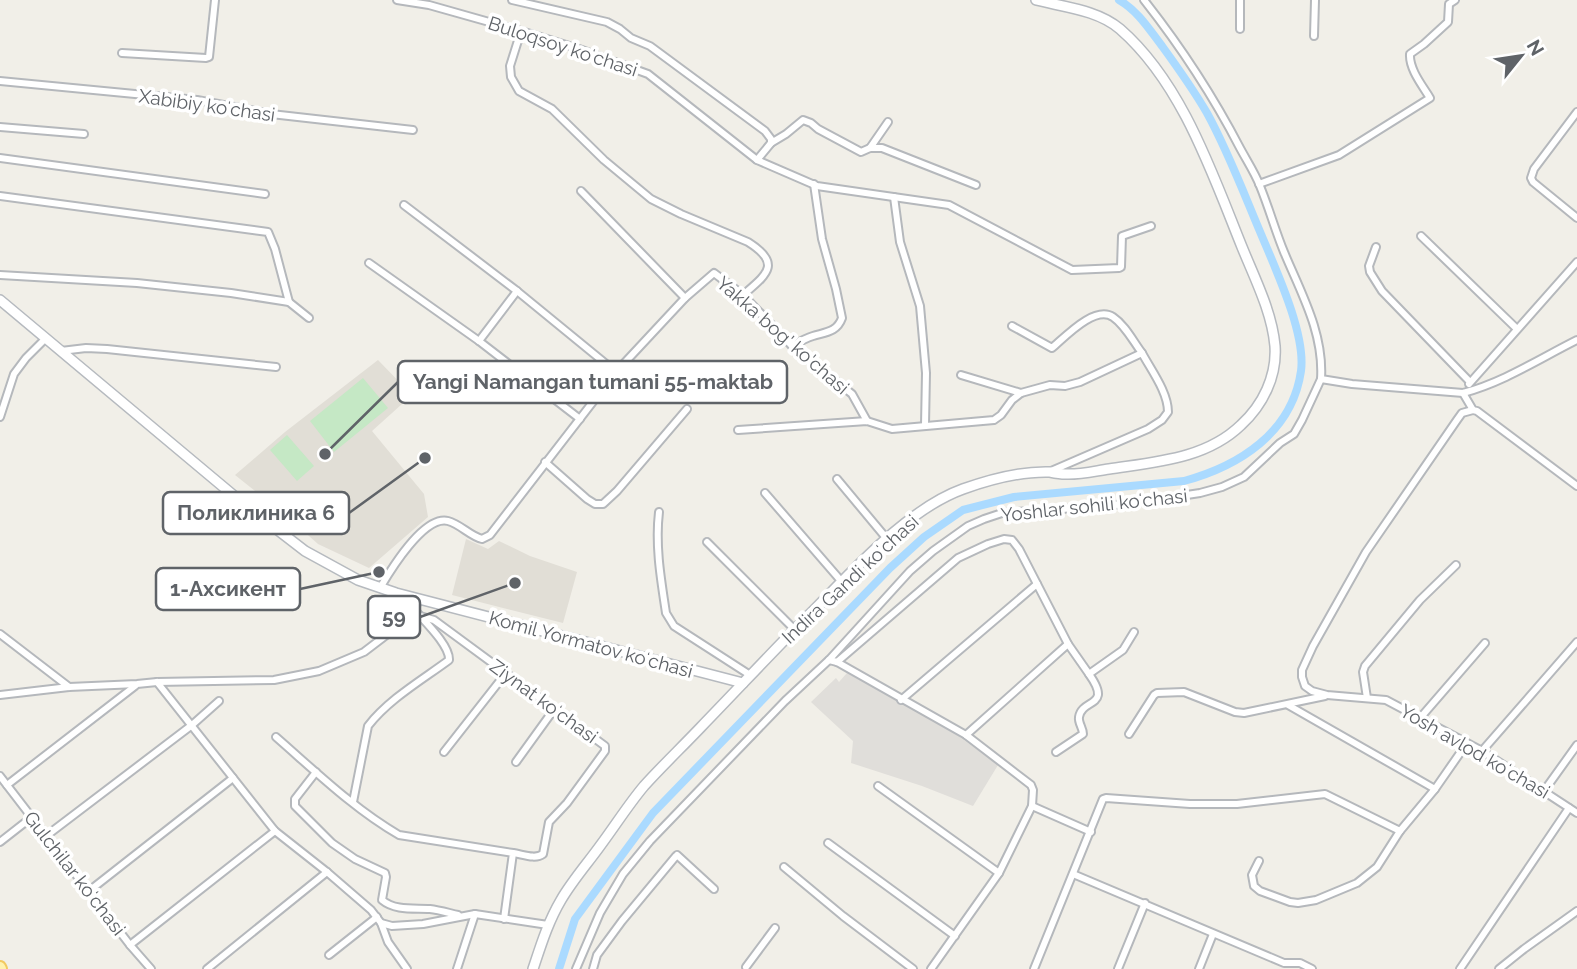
<svg xmlns="http://www.w3.org/2000/svg" width="1577" height="969" font-family="Raleway,sans-serif">
<style>
.industrial{fill:#e0deda}
.education{fill:#e1ded6}
.green{fill:#c5e8c5}
.lines{fill:none;stroke-linecap:round;stroke-linejoin:round}
.canal{stroke:#aadaff;stroke-width:8}
.street-casing{stroke:#b5b8bc;stroke-width:10}
.secondary-casing{stroke:#b6babf;stroke-width:12}
.primary-casing{stroke:#f2c960;stroke-width:14}
.street{stroke:#fff;stroke-width:6}
.secondary{stroke:#fff;stroke-width:9}
.primary{stroke:#fff2af;stroke-width:10}
.labels{text-anchor:middle;stroke-width:7;stroke-linejoin:round;paint-order:stroke}
.street-label{font-size:19px;fill:#5f6368;stroke:#fff}
.leader{fill:none;stroke:#5f6368;stroke-width:2.5}
.callout-dot{fill:#5f6368;stroke:#fff;stroke-width:2.5}
.callout{fill:#fff;stroke:#5f6368;stroke-width:2.5}
.callout-label{font-size:21px;text-anchor:middle;font-weight:bold;fill:#5f6368}
</style>
<rect width="100%" height="100%" fill="#f1efe8"/>
<!-- industrial -->
<polygon class="industrial" points="847,673 945,726 998,765 973,806 922,786 851,763 853,741 811,702 836,678 839,682"/>
<!-- education -->
<g class="education">
<polygon points="378,360 412,395 372,431 424,494 428,517 369,568 318,544 291,520 303,509 292,498 279,510 235,475 285,432"/>
<polygon points="466,539 488,549 499,541 530,556 577,572 563,623 452,595"/>
</g>
<!-- green -->
<g class="green">
<polygon points="363,378 388,408 334,452 310,421"/>
<polygon points="287,435 314,466 297,481 270,450"/>
</g>
<g class="lines">
<!-- canal -->
<path class="canal" d="M559,969L575,919L653,813L890,568L924,537L963,510L1014,497L1184,481C1239,466 1292,433 1301,371C1306,334 1276,270 1261,234C1244,194 1228,151 1207,113C1193,89 1178,68 1162,46C1149,29 1138,11 1119,0"/>
<!-- street casing -->
<g class="street-casing">
<g id="street">
<polyline points="397,0 429,5 521,31 579,49 648,74 757,160 817,186 949,205 1072,270 1119,268 1121,267 1122,236 1151,226"/>
<polyline points="512,0 607,22 620,29 631,38 650,46 765,131 771,139 771,143 757,160"/>
<path d="M1144,0C1181,47 1213,96 1240,148C1247,161 1255,173 1260,186C1269,208 1275,230 1284,252C1301,293 1324,333 1321,379L1352,384L1463,393C1504,382 1539,359 1577,340"/>
<polyline points="1240,0 1240,29"/>
<path d="M521,31L510,66L511,77L519,91L552,109L604,160L651,199L681,214L748,242C783,264 766,275 743,295"/>
<polyline points="1314,36 1315,0"/>
<polyline points="122,53 206,58 209,57 215,0"/>
<polyline points="0,81 197,100 271,114 413,130"/>
<polyline points="1577,112 1534,169 1531,178 1533,182 1577,218"/>
<polyline points="0,127 84,134"/>
<polyline points="771,143 786,134 803,120 811,123 818,129 861,152 870,148 882,148 976,185"/>
<polyline points="870,148 888,122"/>
<polyline points="0,158 265,194"/>
<path d="M1259,184L1339,155L1430,98C1422,85 1409,69 1410,54L1424,44L1448,22L1449,4L1455,0"/>
<polyline points="581,191 685,298"/>
<polyline points="0,196 268,232 275,249 289,302"/>
<polyline points="894,197 900,242 920,306 926,373 925,425"/>
<polyline points="404,205 517,291 616,372"/>
<polyline points="1421,236 1517,329"/>
<polyline points="1376,247 1369,266 1370,272 1382,291 1470,382"/>
<polyline points="369,263 479,341 580,419"/>
<polyline points="0,275 137,283 231,293 289,302 309,318"/>
<path d="M1012,326L1052,348C1066,336 1095,305 1113,317C1125,325 1133,341 1142,353"/>
<polyline points="479,341 517,291"/>
<path d="M792,346C799,342 806,338 813,336C826,332 837,332 842,318L836,289L822,239L814,184"/>
<polyline points="61,351 86,348 107,349 276,367"/>
<polyline points="961,375 1021,393"/>
<polyline points="1469,384 1577,262"/>
<polyline points="1463,393 1473,410 1477,411 1577,486"/>
<polyline points="1473,410 1462,413 1457,420 1366,552 1313,646 1302,670 1302,677 1305,686 1312,691 1327,695 1386,700 1482,751 1577,813"/>
<polyline points="0,417 14,374 26,358 46,338"/>
<path d="M738,430L867,421L892,429L994,420L1001,415L1012,400L1021,393L1050,385L1065,386L1080,382L1142,353C1151,370 1168,392 1168,412L1162,420L1148,429L1051,471"/>
<polyline points="545,462 587,499 595,504 603,504 617,491 687,409"/>
<polyline points="837,479 887,539"/>
<polyline points="765,493 842,582"/>
<path d="M659,512C655,546 661,580 666,613L674,626L750,675"/>
<polyline points="707,542 795,630"/>
<path d="M380,588C390,571 424,515 448,521C460,524 470,536 482,539L490,535L616,372L685,298L714,273L743,295L792,346L852,394L867,421"/>
<path d="M420,616L434,620L605,746V751L567,803L549,822L543,854C535,860 522,854 513,853"/>
<polyline points="0,634 69,687"/>
<polyline points="829,660 837,662 966,735 1031,785 1033,790 1032,806 999,873 931,969"/>
<polyline points="837,662 958,558 988,544 1004,539 1012,540 1019,549 1068,644 1089,674 1123,650 1134,632"/>
<polyline points="157,682 275,831 327,872 371,910 381,923 392,926 423,924 475,914 548,925"/>
<polyline points="0,695 69,687 137,684 157,682 274,680 319,671 364,652 402,623 420,600"/>
<polyline points="1367,698 1363,672 1365,666 1420,600 1456,565"/>
<polyline points="901,700 1037,584"/>
<polyline points="1288,705 1435,789"/>
<polyline points="1421,717 1485,643"/>
<polyline points="1129,734 1154,695 1157,693 1184,692 1235,712 1244,713 1325,696"/>
<polyline points="966,735 1068,644"/>
<path d="M276,737C315,771 354,809 399,835L513,853L504,919"/>
<polyline points="1482,751 1577,642"/>
<polyline points="444,752 506,673"/>
<path d="M1056,752L1083,734C1083,728 1078,723 1079,717C1082,698 1113,708 1089,674"/>
<polyline points="516,762 555,708"/>
<path d="M316,772L295,799V806L332,843L355,859L385,873L386,877L382,900C395,911 414,908 430,909C439,910 449,913 458,915"/>
<polyline points="0,776 130,945 151,969"/>
<polyline points="7,785 135,686"/>
<polyline points="878,786 999,873"/>
<polyline points="1544,791 1577,745"/>
<path d="M353,802L368,726C389,699 422,680 449,660C450,645 423,620 413,608"/>
<polyline points="1032,806 1091,832"/>
<polyline points="46,836 192,725 219,701"/>
<polyline points="0,842 32,817"/>
<polyline points="828,843 955,936"/>
<polyline points="1259,861 1252,875 1254,886 1260,891 1290,902 1298,903 1316,900 1357,883 1377,867 1400,831 1435,789 1467,743"/>
<polyline points="784,867 843,916 913,969"/>
<polyline points="1073,874 1284,963 1300,963 1312,969"/>
<polyline points="89,891 233,778"/>
<polyline points="381,923 388,942 407,969"/>
<polyline points="130,945 275,831"/>
<polyline points="329,955 377,917"/>
<polyline points="746,967 775,928"/>
<polyline points="207,969 327,872"/>
<polyline points="457,969 475,914"/>
<polyline points="576,969 600,913 623,874 650,841 785,701 829,660 910,571 933,551 968,526 984,519 1002,513 1107,506 1147,501 1200,493 1222,487 1244,477 1280,443 1294,434 1302,420 1321,379"/>
<polyline points="593,969 597,955 622,921 676,856 677,855 714,889"/>
<polyline points="1034,969 1103,799 1106,798 1190,804 1237,804 1325,794 1400,831"/>
<polyline points="1118,969 1145,903"/>
<polyline points="1199,969 1213,934"/>
<polyline points="1460,969 1569,808"/>
<polyline points="1499,969 1524,949 1577,911"/>
</g>
</g>
<!-- secondary casing -->
<g class="secondary-casing">
<g id="secondary">
<polyline points="0,300 239,500 305,551 358,580 396,593 743,683"/>
<path d="M533,969C541,945 548,922 561,900C572,881 587,864 600,846C615,826 628,805 644,786C662,766 682,747 701,727C737,690 772,652 809,615C851,573 907,509 963,489C991,479 1021,471 1050,472C1055,473 1060,474 1065,474C1079,475 1095,471 1109,469C1155,462 1206,459 1241,425C1263,405 1277,376 1275,346C1272,312 1255,279 1242,247C1212,173 1182,83 1120,29C1098,10 1064,7 1036,0"/>
</g>
</g>
<!-- primary casing -->
<g class="primary-casing">
<polyline id="primary" points="0,967 1,969"/>
</g>
<!-- street -->
<use href="#street" class="street"/>
<!-- secondary -->
<use href="#secondary" class="secondary"/>
<!-- primary -->
<use href="#primary" class="primary"/>
</g>
<g class="labels">
<!-- street labels -->
<g class="street-label">
<text transform="translate(563 46) rotate(18)" y="7">Buloqsoy koʻchasi</text>
<text transform="translate(207 105) rotate(8)" y="7">Xabibiy koʻchasi</text>
<text transform="translate(783 335) rotate(41)" y="7">Yakka bog' ko'chasi</text>
<text transform="translate(1094 505) rotate(-6)" y="7">Yoshlar sohili koʻchasi</text>
<text transform="translate(850 579) rotate(-43)" y="7">Indira Gandi koʻchasi</text>
<text transform="translate(591 644) rotate(15)" y="7">Komil Yormatov koʻchasi</text>
<text transform="translate(544 701) rotate(36)" y="7">Ziynat koʻchasi</text>
<text transform="translate(1475 751) rotate(30)" y="7">Yosh avlod koʻchasi</text>
<text transform="translate(75 873) rotate(52)" y="7">Gulchilar koʻchasi</text>
</g>
</g>
<!-- callouts -->
<path class="leader" d="M325 454L398 382M425 458L349 513M379 572L300 589M515 583L420 617"/>
<g class="callout-dot">
<circle cx="325" cy="454" r="7"/>
<circle cx="425" cy="458" r="7"/>
<circle cx="379" cy="572" r="7"/>
<circle cx="515" cy="583" r="7"/>
</g>
<g class="callout">
<rect x="398" y="361" width="389" height="42" rx="7"/>
<rect x="163" y="492" width="186" height="42" rx="7"/>
<rect x="156" y="568" width="144" height="42" rx="7"/>
<rect x="368" y="596" width="52" height="42" rx="7"/>
</g>
<g class="callout-label">
<text x="593" y="389">Yangi Namangan tumani 55-maktab</text>
<text x="256" y="520">Поликлиника 6</text>
<text x="228" y="596">1-Ахсикент</text>
<text x="394" y="624">59</text>
</g>
<!-- north arrow -->
<g transform="translate(1521 56) rotate(60)" stroke="#ffffff" stroke-width="5" paint-order="stroke">
<path d="M0-5L12 26L0 18L-12 26Z" fill="#5f6368"/>
<text y="-10" font-size="19" font-weight="bold" text-anchor="middle" fill="#5f6368">N</text>
</g>
</svg>
